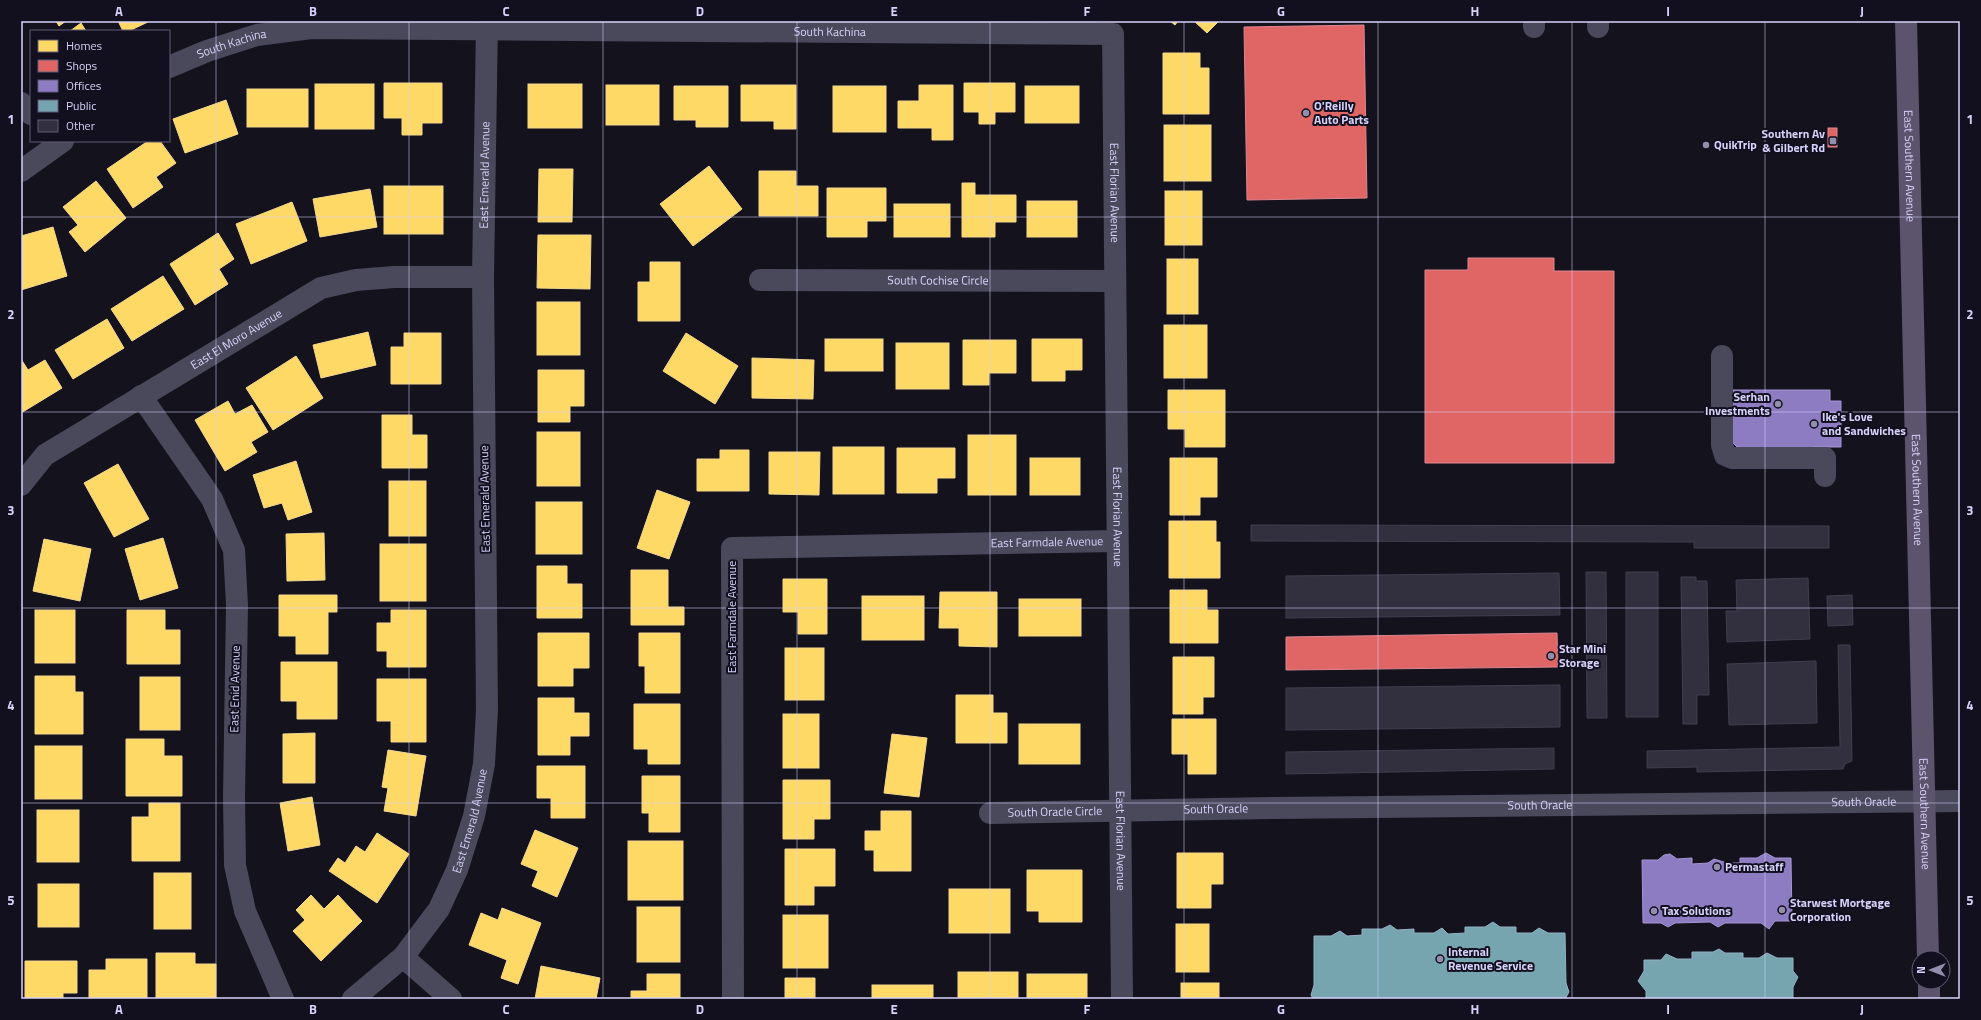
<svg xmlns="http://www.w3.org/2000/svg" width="1981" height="1020" font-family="'Titillium Web',sans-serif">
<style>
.homes{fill:#ffd966;stroke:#f3d792}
.shops{fill:#e06666;stroke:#dd8692}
.offices{fill:#8e7cc3;stroke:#a496d4}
.public{fill:#76a5af;stroke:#93b2c6}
.building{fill:#32303e;stroke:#413e4f}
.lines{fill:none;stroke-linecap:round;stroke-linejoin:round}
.minor{stroke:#4a485b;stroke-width:22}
.major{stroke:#5c536c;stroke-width:22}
.grid{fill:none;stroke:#d6d2fa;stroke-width:1;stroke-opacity:0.55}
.poi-dot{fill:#928fac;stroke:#120f1f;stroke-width:1.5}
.labels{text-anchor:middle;stroke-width:4;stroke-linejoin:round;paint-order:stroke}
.street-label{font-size:12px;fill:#d6d2fa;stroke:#120f1f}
.poi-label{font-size:12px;font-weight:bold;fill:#d6d2fa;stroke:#120f1f;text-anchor:start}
.neatline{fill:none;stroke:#d6d2fa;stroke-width:1.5}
.grid-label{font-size:13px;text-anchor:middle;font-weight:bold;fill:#d6d2fa}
</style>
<rect width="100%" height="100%" fill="#14121c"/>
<!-- homes -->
<g class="homes">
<polygon points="56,21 66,21 59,26"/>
<polygon points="118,21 150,21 129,31 123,31"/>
<polygon points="1170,21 1178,21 1175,25"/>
<polygon points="1194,21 1219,21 1207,33"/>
<polygon points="81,23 86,31 70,31"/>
<polygon points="1163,53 1200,53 1200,68 1209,68 1209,114 1163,114"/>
<polygon points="384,83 442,83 442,123 422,123 422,135 402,135 402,118 384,118"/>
<polygon points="964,83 1015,83 1015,112 995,112 995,124 979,124 979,112 964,112"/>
<rect x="315" y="84" width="59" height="45"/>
<rect x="528" y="84" width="54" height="44"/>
<rect x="606" y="85" width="53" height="40"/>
<polygon points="741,85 796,85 796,129 774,129 774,121 741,121"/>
<polygon points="919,85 953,85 953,140 932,140 932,128 898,128 898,101 919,101"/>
<polygon points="674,86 728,86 728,127 696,127 696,120 674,120"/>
<rect x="833" y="86" width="53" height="46"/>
<rect x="1025" y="86" width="54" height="37"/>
<rect x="247" y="89" width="61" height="38"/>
<polygon points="226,100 238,134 185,153 173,119"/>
<rect x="1164" y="125" width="47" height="56"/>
<polygon points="148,141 160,141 176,163 156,177 163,187 133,208 107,169"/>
<polygon points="709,166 742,209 693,246 660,204"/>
<polygon points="539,169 573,169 572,222 538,222"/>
<polygon points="759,171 796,171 796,186 818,186 818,216 759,216"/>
<polygon points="96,181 126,218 85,252 69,232 78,225 63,207"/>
<polygon points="962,183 975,183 975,195 1016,195 1016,222 995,222 995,237 962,237"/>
<rect x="384" y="186" width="59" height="48"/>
<polygon points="827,188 886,188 886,221 867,221 867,237 827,237"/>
<polygon points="370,189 377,227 320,237 313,199"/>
<rect x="1165" y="191" width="37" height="54"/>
<rect x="1027" y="201" width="50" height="36"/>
<polygon points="292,202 307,241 251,264 236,224"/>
<rect x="894" y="204" width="56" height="33"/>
<polygon points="53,227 67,276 21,290 21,236"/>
<polygon points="218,233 234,259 219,269 228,284 195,305 170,264"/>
<polygon points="538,235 591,235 590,289 537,288"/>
<rect x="1167" y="259" width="31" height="55"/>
<polygon points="650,262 680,262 680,321 638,321 638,282 650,282"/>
<polygon points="163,276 184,309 132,341 111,309"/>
<rect x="537" y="302" width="43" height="53"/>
<polygon points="107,319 124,348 73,379 55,350"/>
<rect x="1164" y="325" width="43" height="53"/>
<polygon points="368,332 376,365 321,378 313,345"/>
<polygon points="404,333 441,333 441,384 391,384 391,347 404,347"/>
<polygon points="686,333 738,366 715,404 663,371"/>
<rect x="825" y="339" width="58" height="32"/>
<polygon points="1032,339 1082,339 1082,370 1065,370 1065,381 1032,381"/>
<polygon points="963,340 1016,340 1016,373 989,373 989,385 963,385"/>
<rect x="896" y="343" width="53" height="46"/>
<polygon points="296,356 323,398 273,430 246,388"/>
<polygon points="752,358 814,360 813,399 752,398"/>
<polygon points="21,359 28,370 45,360 62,388 21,413"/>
<polygon points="538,370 584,370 584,406 570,406 570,422 538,422"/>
<polygon points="1168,390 1225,390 1225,447 1185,447 1185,429 1168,429"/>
<polygon points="228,401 235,414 252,405 268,432 251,442 257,452 225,471 195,420"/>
<polygon points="382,415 412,415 412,435 427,435 427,468 382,468"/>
<rect x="537" y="432" width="43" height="54"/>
<rect x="968" y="435" width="48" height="60"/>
<rect x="833" y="447" width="51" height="47"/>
<polygon points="897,448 955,448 955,478 937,478 937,493 897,493"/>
<polygon points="720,450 749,450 749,491 697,491 697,459 720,459"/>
<polygon points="769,452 820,452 819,495 769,494"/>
<rect x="1030" y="458" width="50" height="37"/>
<polygon points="1170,458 1217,458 1217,497 1200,497 1200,515 1170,515"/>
<polygon points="296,461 312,512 288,520 282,503 264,508 253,475"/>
<polygon points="118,464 149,519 114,537 84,483"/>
<rect x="389" y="481" width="37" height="55"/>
<polygon points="657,490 690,502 669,559 637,548"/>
<rect x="536" y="502" width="46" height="52"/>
<polygon points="1169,521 1216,521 1216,542 1220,542 1220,578 1169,578"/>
<polygon points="324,533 325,580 287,581 286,534"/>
<polygon points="163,538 178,588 140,600 125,549"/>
<polygon points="44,539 91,549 80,601 33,591"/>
<rect x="380" y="544" width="46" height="57"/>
<polygon points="537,566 567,566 567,584 582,584 582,618 537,618"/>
<polygon points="631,570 668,570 668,607 684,607 684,625 631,625"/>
<polygon points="783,579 827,579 827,634 798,634 798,612 783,612"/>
<polygon points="1170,590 1207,590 1207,610 1218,610 1218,643 1170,643"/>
<polygon points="940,592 997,592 997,647 959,646 959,628 939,628"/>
<polygon points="279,595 337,595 337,612 328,612 328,654 296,654 296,636 279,636"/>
<rect x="862" y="596" width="62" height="44"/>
<rect x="1019" y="599" width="62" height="37"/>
<rect x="35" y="610" width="40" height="53"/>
<polygon points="127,610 165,610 165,630 180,630 180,664 127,664"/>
<polygon points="391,610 426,610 426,667 387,667 387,651 377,651 377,623 391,623"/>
<polygon points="538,633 589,633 589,668 573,668 573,686 538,686"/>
<polygon points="639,633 680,633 680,693 645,693 645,666 639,666"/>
<rect x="785" y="648" width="39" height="52"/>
<polygon points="1173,657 1214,657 1214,697 1203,697 1203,714 1173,714"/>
<polygon points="281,662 337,662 337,719 297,719 297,701 281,701"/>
<polygon points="35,676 75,676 75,692 83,692 83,734 35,734"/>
<rect x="140" y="677" width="40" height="53"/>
<polygon points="377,679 426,679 426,742 391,742 391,721 377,721"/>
<polygon points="956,695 993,695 993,713 1007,713 1007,743 956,743"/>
<polygon points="538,698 574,698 574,713 589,713 589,736 570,736 570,755 538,755"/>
<polygon points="634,704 680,704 680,764 648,764 648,749 634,749"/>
<rect x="783" y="714" width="36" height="54"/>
<polygon points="1172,719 1216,719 1216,774 1188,774 1188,754 1172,754"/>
<rect x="1019" y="724" width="61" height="40"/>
<polygon points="315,733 315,783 283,783 283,734"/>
<polygon points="892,734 927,738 919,797 884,793"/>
<polygon points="126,739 164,739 164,756 182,756 182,796 126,796"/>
<rect x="35" y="746" width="47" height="53"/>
<polygon points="388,750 426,756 416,816 384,811 388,788 382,787"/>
<polygon points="537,766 585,766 585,818 551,818 551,798 537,798"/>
<polygon points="642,776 680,776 680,832 649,832 649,813 642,813"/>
<polygon points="783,780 830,780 830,819 814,819 814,839 783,839"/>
<polygon points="312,797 320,845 288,851 280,803"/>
<polygon points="149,803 180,803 180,861 132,861 132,817 149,817"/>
<rect x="37" y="810" width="42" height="52"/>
<polygon points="881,811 911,811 911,871 874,871 874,850 865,850 865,831 881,831"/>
<polygon points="535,830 578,848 557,897 532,886 538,871 521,864"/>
<polygon points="377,833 409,854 377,903 329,871 338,858 345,863 356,846 365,852"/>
<rect x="628" y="841" width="55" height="59"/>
<polygon points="785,849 835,849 835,886 814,886 814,905 785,905"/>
<polygon points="1177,853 1223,853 1223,884 1211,884 1211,908 1177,908"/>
<polygon points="1027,870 1082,870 1082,922 1039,922 1039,911 1027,911"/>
<rect x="154" y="873" width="37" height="56"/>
<rect x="38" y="884" width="41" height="43"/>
<rect x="949" y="889" width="61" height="44"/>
<polygon points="311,895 324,909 338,895 362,921 321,961 293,931 305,920 296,910"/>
<rect x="637" y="907" width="43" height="55"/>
<polygon points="502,908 541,923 518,984 501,978 507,960 469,945 481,913 498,920"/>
<rect x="783" y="915" width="45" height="53"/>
<rect x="1176" y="924" width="33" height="48"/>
<polygon points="156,953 195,953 195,964 216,964 216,999 156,999"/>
<polygon points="106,959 147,959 147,999 89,999 89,970 106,970"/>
<polygon points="25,961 77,961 77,993 63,993 63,999 25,999"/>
<polygon points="541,966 600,978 596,999 535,999"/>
<rect x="958" y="972" width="60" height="27"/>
<polygon points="647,974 680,974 680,999 631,999 631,991 647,991"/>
<rect x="1027" y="974" width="60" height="25"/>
<polygon points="785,978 815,978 815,999 831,999 785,999"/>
<rect x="1181" y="983" width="38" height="16"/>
<rect x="872" y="985" width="61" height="14"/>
</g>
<!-- shops -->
<g class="shops">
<polygon points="1364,25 1367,198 1247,200 1244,27"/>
<rect x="1828" y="128" width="9" height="19"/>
<polygon points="1468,258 1554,258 1554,271 1614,271 1614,463 1425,463 1425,270 1468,270"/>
<polygon points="1557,633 1558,667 1286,670 1286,637"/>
</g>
<!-- offices -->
<g class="offices">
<polygon points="1731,390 1830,390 1830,401 1841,401 1841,447 1813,447 1813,452 1737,447 1731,441"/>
<polygon points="1766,853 1775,858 1791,858 1792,921 1775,921 1769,929 1761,923 1725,923 1718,927 1710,922 1675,923 1668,927 1661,923 1643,923 1642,860 1658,860 1664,855 1670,854 1677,859 1692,858 1692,864 1708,863 1714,859 1727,863 1740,863 1740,858 1757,858"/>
</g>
<!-- public -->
<g class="public">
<polygon points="1493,922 1500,927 1516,927 1516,933 1532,933 1539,928 1548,933 1565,933 1566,983 1569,992 1565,999 1313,999 1311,995 1314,985 1314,936 1331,936 1340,931 1347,936 1362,935 1362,929 1382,929 1390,925 1397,930 1414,929 1414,933 1434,933 1442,928 1448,934 1465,933 1465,927 1485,927"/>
<polygon points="1719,949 1725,953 1743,953 1743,958 1759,958 1767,953 1777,958 1793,958 1793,971 1798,977 1793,987 1793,999 1646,999 1646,991 1638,981 1644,971 1644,960 1661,960 1666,954 1677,959 1692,959 1692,952 1713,952"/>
</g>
<!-- building -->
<g class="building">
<polygon points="1251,525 1829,526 1829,548 1694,548 1694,542 1251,541"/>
<polygon points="1586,572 1606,572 1607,718 1587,718"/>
<rect x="1626" y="572" width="32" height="145"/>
<polygon points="1559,573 1560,615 1286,618 1286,576"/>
<polygon points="1681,577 1696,577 1696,581 1707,581 1709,695 1697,695 1697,724 1683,724"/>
<polygon points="1808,578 1810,639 1727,642 1726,611 1737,611 1736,580"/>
<polygon points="1852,595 1853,625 1828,626 1827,596"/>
<polygon points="1838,645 1850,645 1852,761 1845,764 1843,769 1697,772 1697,767 1647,768 1647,751 1840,747"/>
<polygon points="1816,661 1817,723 1729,725 1727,664"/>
<polygon points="1560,685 1560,727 1286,730 1286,688"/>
<polygon points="1554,748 1554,769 1286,774 1286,752"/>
</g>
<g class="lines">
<!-- minor -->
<g class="minor">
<polyline points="1534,21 1534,27"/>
<polyline points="1598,27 1598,21"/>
<path id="s1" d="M169,67L207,51L257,35L311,28L1113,34L1122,999"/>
<polyline points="21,103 31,114"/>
<polyline points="21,171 63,141"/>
<path id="s2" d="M760,280L1115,281"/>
<polyline points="1722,356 1722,445 1725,455 1732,458 1825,458 1825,476"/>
<polyline points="141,396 212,499 234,550 237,605 234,798 235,865 245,911 283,999"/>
<path id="s3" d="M21,485L45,455L321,288L356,280L394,277H483"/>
<path id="s4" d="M990,813L1274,808L1960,801"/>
<polyline points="403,957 451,999"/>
<path id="s5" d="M353,999L403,957L439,909L457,870L474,816L484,764L487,710L483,277L487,21"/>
<path id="s6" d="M733,999L732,548L1117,541"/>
</g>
<!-- major -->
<g class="major">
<path id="s7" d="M1906,21L1928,958"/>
<polyline points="1929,982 1929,999"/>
</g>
</g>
<!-- grid -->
<path class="grid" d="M216,21V999M409,21V999M603,21V999M797,21V999M990,21V999M1184,21V999M1378,21V999M1572,21V999M1765,21V999M21,217H1960M21,412H1960M21,608H1960M21,803H1960"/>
<!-- markers -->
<g class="poi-dot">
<circle cx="1306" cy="113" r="4"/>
<rect x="1829" y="137" width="8" height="8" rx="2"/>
<circle cx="1706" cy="145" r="4"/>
<circle cx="1778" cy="404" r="4"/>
<circle cx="1814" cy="424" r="4"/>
<circle cx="1551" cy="656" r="4"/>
<circle cx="1717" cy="867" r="4"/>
<circle cx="1782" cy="910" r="4"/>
<circle cx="1654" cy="911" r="4"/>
<circle cx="1440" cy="959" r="4"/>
</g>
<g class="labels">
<!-- street labels -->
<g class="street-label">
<text dy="4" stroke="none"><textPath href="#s1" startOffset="667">South Kachina</textPath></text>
<text dy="4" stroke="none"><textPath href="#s1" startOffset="67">South Kachina</textPath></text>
<text dy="4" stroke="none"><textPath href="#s7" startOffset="145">East Southern Avenue</textPath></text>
<text dy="4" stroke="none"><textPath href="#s5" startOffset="867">East Emerald Avenue</textPath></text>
<text dy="4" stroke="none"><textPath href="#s1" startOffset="1109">East Florian Avenue</textPath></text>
<text dy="4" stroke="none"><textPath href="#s2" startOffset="178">South Cochise Circle</textPath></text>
<text dy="4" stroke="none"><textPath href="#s3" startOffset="262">East El Moro Avenue</textPath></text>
<text dy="4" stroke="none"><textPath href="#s7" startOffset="469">East Southern Avenue</textPath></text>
<text transform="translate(485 499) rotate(-91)" y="4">East Emerald Avenue</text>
<text dy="4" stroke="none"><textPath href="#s1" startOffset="1433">East Florian Avenue</textPath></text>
<text dy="4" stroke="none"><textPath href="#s6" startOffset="766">East Farmdale Avenue</textPath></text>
<text transform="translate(732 617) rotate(-90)" y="4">East Farmdale Avenue</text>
<text transform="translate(235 689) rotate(-89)" y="4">East Enid Avenue</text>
<text dy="4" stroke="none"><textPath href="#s4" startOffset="874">South Oracle</textPath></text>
<text dy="4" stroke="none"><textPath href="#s4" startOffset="550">South Oracle</textPath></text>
<text dy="4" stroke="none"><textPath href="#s4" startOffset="226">South Oracle</textPath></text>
<text dy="4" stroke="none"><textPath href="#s4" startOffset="65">South Oracle Circle</textPath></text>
<text dy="4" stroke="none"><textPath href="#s7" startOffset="793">East Southern Avenue</textPath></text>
<text dy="4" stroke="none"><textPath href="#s5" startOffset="219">East Emerald Avenue</textPath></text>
<text dy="4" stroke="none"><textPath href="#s1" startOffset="1757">East Florian Avenue</textPath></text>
</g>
<!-- poi labels -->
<g class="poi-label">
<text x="1314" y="110">O'Reilly<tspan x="1314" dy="14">Auto Parts</tspan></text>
<text x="1825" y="138" text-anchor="end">Southern Av<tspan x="1825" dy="14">&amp; Gilbert Rd</tspan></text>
<text x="1714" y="149">QuikTrip</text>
<text x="1770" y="401" text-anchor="end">Serhan<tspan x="1770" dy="14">Investments</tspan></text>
<text x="1822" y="421">Ike's Love<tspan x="1822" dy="14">and Sandwiches</tspan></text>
<text x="1559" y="653">Star Mini<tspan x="1559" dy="14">Storage</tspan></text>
<text x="1725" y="871">Permastaff</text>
<text x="1790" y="907">Starwest Mortgage<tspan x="1790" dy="14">Corporation</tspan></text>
<text x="1662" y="915">Tax Solutions</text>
<text x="1448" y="956">Internal<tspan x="1448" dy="14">Revenue Service</tspan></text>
</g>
</g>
<!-- border -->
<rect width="1981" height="1020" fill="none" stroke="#120f1f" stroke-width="44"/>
<!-- legend -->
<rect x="30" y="30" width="140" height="112" fill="#120f1f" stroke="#605d77"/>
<rect x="38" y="40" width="20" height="12" fill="#ffd966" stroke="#605d77"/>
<text x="66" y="50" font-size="12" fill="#d6d2fa">Homes</text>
<rect x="38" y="60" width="20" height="12" fill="#e06666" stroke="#605d77"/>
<text x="66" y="70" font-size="12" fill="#d6d2fa">Shops</text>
<rect x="38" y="80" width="20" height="12" fill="#8e7cc3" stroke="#605d77"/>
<text x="66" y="90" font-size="12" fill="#d6d2fa">Offices</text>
<rect x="38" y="100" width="20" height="12" fill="#76a5af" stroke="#605d77"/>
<text x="66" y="110" font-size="12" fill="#d6d2fa">Public</text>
<rect x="38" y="120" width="20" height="12" fill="#32303e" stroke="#605d77"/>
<text x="66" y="130" font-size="12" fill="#d6d2fa">Other</text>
<!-- north arrow -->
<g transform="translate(1931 970) rotate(270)"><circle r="19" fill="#120f1f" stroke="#605d77"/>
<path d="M0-3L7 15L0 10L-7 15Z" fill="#928fac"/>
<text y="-6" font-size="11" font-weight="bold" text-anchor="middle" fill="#d6d2fa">N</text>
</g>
<rect x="22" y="22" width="1937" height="976" class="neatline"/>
<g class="grid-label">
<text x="119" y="16">A</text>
<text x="313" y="16">B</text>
<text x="506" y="16">C</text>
<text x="700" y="16">D</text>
<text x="894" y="16">E</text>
<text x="1087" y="16">F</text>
<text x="1281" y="16">G</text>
<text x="1475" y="16">H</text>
<text x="1668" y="16">I</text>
<text x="1862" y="16">J</text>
<text x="11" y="124">1</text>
<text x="1970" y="124">1</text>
<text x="11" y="319">2</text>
<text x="1970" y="319">2</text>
<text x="11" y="515">3</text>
<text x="1970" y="515">3</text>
<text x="11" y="710">4</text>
<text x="1970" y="710">4</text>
<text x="11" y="905">5</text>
<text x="1970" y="905">5</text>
<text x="119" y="1014">A</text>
<text x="313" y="1014">B</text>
<text x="506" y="1014">C</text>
<text x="700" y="1014">D</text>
<text x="894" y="1014">E</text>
<text x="1087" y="1014">F</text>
<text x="1281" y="1014">G</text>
<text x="1475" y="1014">H</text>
<text x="1668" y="1014">I</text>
<text x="1862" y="1014">J</text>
</g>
</svg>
